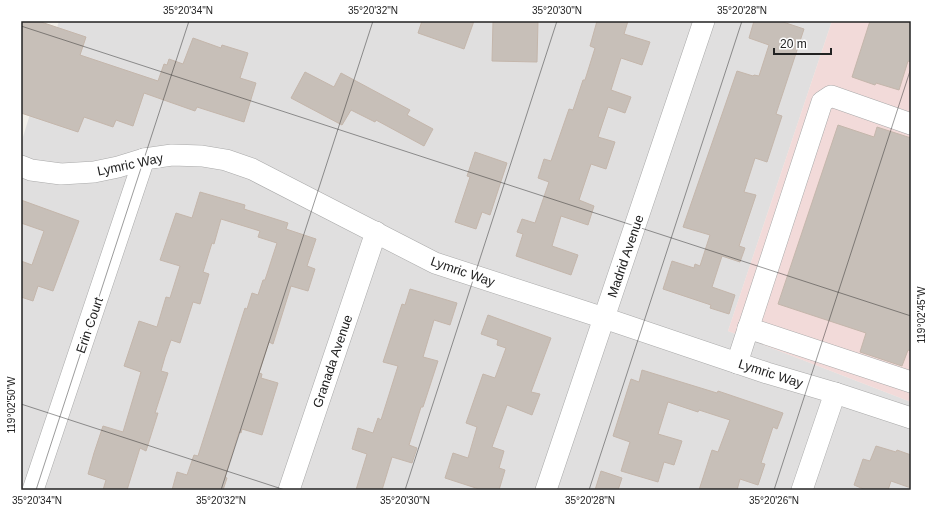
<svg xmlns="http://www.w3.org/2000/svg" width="932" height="511" font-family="Arial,sans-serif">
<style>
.residential{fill:#e0dfdf}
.commercial{fill:#f2dad9}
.building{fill:#c7bfb8;stroke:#c4b6ab}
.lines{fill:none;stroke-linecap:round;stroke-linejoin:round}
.minor-casing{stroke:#a9a9a9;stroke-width:22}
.minor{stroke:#fff;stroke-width:21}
.ticks{fill:none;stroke:#222;stroke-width:1;stroke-opacity:0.45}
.labels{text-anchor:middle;stroke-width:4;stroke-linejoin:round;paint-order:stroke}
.street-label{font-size:13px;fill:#222;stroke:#fff}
.neatline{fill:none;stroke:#222;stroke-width:1.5}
.ticks-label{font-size:10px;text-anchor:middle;fill:#222}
</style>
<rect width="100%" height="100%" fill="#f2efe9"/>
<!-- residential -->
<polygon class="residential" points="59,21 832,21 728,331 911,402 911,490 21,490 21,140 22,140"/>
<!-- commercial -->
<polygon class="commercial" points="832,21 911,21 911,402 728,331"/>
<!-- building -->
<g class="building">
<polygon points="21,21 38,21 86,37 80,55 158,81 164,64 167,65 169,59 183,64 193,38 221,48 222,45 248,53 240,78 256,83 244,122 197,107 195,111 144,93 133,126 116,120 113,127 84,117 78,132 21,113"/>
<polygon points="422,21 474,21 464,49 418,33"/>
<polygon points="493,21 538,21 537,62 492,61"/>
<polygon points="597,21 628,21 624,34 650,42 642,65 621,58 611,90 631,97 625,113 608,107 598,137 615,142 606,169 591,164 579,200 594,206 588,225 561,216 552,246 578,255 571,275 516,256 523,234 517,232 522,219 535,223 549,182 538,178 544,159 551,161 569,109 573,110 583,80 585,80 595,48 590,46"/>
<polygon points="754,21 780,21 804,29 776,114 782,116 767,162 755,158 744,192 756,195 739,246 745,248 740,262 722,256 712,287 735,295 729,314 710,308 711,305 663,289 672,261 694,268 695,264 700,266 710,235 683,227 737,71 753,76 754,75 759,76 769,45 749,38"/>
<polygon points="870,21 911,21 911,62 908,61 899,90 876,83 875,85 852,77"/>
<polygon points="305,72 334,87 341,73 410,110 407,115 433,129 424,146 376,120 375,122 351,110 342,125 291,98"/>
<polygon points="838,125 874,137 877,127 911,138 911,351 908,350 902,366 860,352 866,333 778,304"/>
<polygon points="475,152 507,163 490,215 482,212 476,229 455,222 470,177 467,176"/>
<polygon points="200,192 245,205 244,209 288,223 286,229 316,239 307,266 315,269 308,291 291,286 273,344 269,342 259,373 262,374 261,378 278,383 262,435 242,429 241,433 239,432 225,477 227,478 223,490 172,490 177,472 187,475 194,455 198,456 245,308 247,309 252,293 258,295 263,280 265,280 277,243 258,237 260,231 221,219 214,244 212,243 203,272 209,274 200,304 193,302 180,343 171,340 165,357 161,371 168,373 155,413 158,413 146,451 140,448 127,490 103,490 106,480 88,474 94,453 103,426 123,432 141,372 124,366 139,321 157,327 166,297 170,298 180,266 160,260 176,213 192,218"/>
<polygon points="21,200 79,221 53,291 38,286 33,301 21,297 21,261 32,265 44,231 21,223"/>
<polygon points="410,289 457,303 450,325 434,320 423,357 438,361 423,407 421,407 409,445 417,448 412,463 392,457 382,490 356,490 367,454 352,449 358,428 373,433 378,418 381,420 398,366 383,362 402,304 405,305"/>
<polygon points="488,315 551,338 531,392 540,394 532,415 507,405 492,447 504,451 499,468 505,470 499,490 482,490 445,478 453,453 468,458 477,427 466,423 483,374 495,378 506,348 497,345 498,340 481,334"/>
<polygon points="642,370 717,393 718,391 783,413 777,429 773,427 761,463 765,464 758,485 740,479 737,490 699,490 712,450 718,452 730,420 699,410 698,412 668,402 658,434 682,441 674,465 664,462 658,482 621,471 630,442 613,436 631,379 639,382"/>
<polygon points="876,446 896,452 897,450 911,455 911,488 891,481 888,490 866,490 854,485 863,459 870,461"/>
<polygon points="601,471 622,478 618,490 595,490"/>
</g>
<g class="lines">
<!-- minor casing -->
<g class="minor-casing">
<g id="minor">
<polyline points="21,166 31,170 61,174 94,172 118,167 144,159 172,155 202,156 226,160 252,169 435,263 604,318 767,373 835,393 911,418"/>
<polyline points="748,328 911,382"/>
<polyline points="737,363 822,102 831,96 911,124"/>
<polyline points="33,490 144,159"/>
<polyline points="289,490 376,232"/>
<polyline points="546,490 704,21"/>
<polyline points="802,490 835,393"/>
</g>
</g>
<!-- minor -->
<use href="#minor" class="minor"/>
</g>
<!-- ticks -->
<path class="ticks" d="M21,26L911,316M21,404L285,490M36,490L189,21M221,490L373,21M405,490L557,21M589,490L742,21M774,490L911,68"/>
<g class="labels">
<!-- street labels -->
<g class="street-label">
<text transform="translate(130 164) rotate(-12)" y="5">Lymric Way</text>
<text transform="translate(625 256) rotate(-71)" y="5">Madrid Avenue</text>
<text transform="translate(463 271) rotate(19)" y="5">Lymric Way</text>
<text transform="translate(89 325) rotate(-71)" y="5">Erin Court</text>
<text transform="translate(332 361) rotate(-71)" y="5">Granada Avenue</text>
<text transform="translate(771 373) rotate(18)" y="5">Lymric Way</text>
</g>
</g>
<!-- border -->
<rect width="932" height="511" fill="none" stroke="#ffffff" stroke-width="44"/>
<!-- scale -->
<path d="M774 48v6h57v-6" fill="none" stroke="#222222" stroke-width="2"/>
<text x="780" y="48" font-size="12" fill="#222222" stroke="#ffffff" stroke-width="3" paint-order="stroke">20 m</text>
<rect x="22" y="22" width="888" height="467" class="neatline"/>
<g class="ticks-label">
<text x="188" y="14">35°20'34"N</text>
<text x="373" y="14">35°20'32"N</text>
<text x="557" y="14">35°20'30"N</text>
<text x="742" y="14">35°20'28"N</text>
<text transform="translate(921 315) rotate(-90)" y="4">119°02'45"W</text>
<text transform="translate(11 405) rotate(-90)" y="4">119°02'50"W</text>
<text x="37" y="504">35°20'34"N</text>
<text x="221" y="504">35°20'32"N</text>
<text x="405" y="504">35°20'30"N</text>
<text x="590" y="504">35°20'28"N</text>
<text x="774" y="504">35°20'26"N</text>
</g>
</svg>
